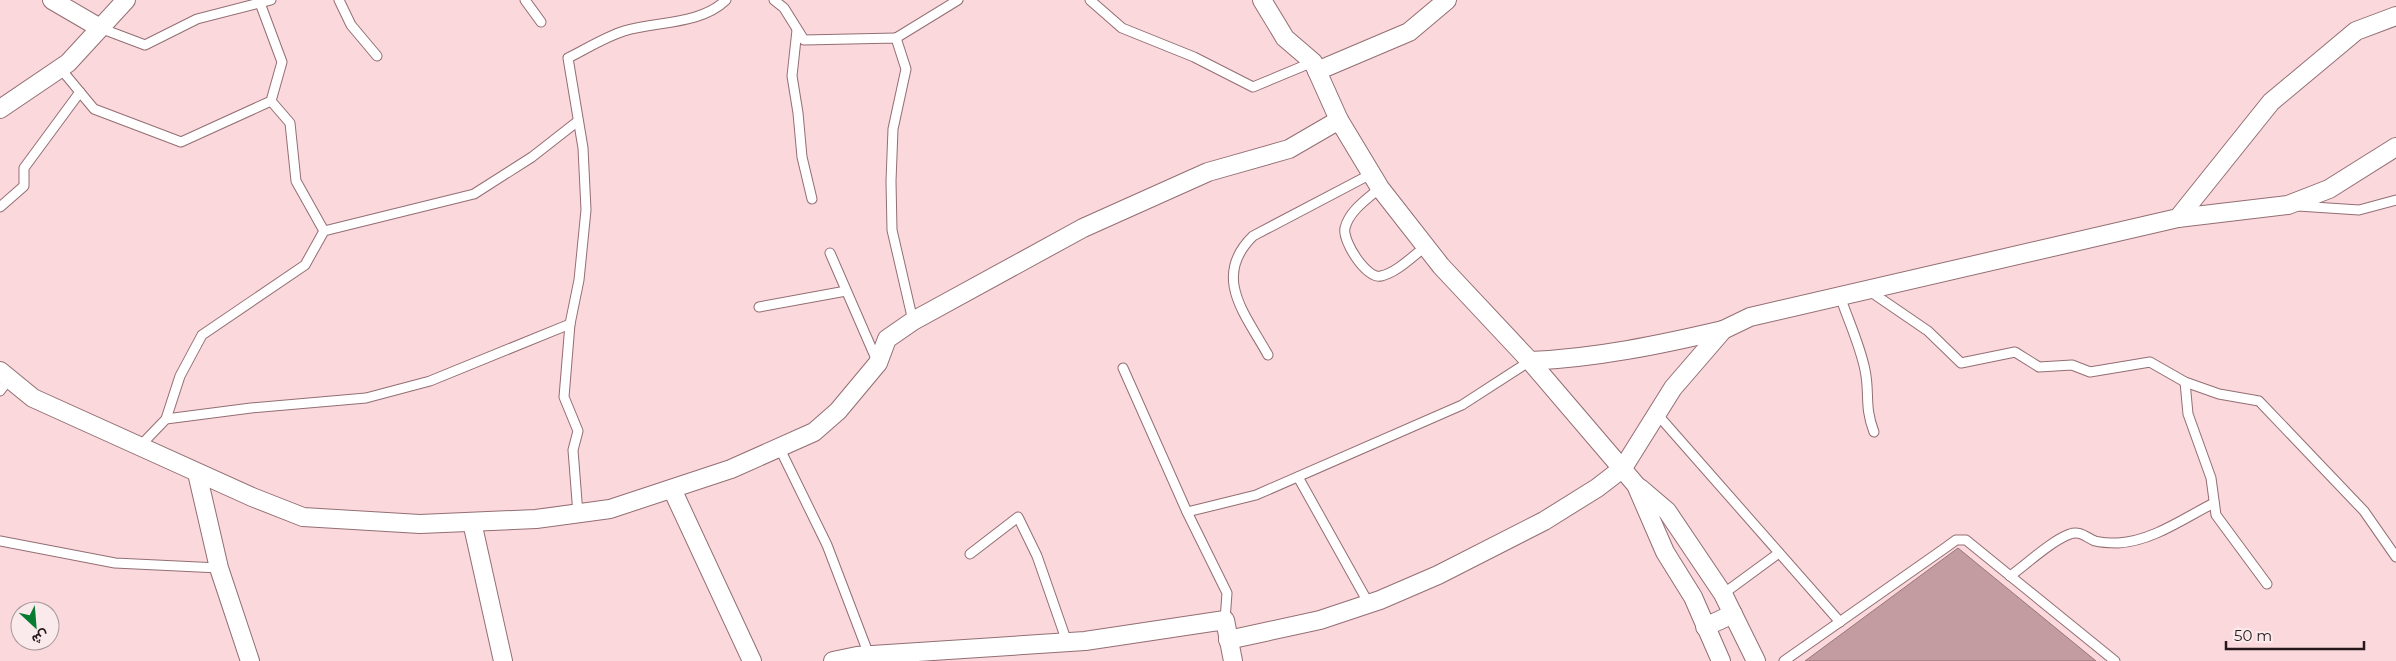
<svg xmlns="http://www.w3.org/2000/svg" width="2396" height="661" font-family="Montserrat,Vazirmatn,sans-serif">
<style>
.building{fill:#c39ca1;stroke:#9a7579}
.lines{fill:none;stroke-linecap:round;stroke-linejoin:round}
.lane-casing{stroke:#936e73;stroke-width:11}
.street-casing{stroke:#936e73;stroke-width:20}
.lane{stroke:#fff;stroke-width:9}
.street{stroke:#fff;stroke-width:18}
</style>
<rect width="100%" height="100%" fill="#fad8dc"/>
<!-- building -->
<polygon class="building" points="1958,548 2096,661 1805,661"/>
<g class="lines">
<!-- lane casing -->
<g class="lane-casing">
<g id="lane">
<polyline points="339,0 351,25 377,56"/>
<polyline points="525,0 541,22"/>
<polyline points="774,0 784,8 804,40 896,38 906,69 893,129 891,181 892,230 913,321"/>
<polyline points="1090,0 1122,28 1194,57 1253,87 1313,62"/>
<polyline points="100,28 145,45 197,19 271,0"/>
<polyline points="797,30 792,76 798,113 802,157 812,199"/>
<polyline points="896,38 958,0"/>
<polyline points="60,68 94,109 181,142 271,101 282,62 260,3"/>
<polyline points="271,101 290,123 296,181 324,231"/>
<path d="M1380,188C1367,199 1349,211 1345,228C1342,241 1367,280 1381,276C1396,273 1413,256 1426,246"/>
<polyline points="2298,206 2359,210 2396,200"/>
<polyline points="0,207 24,186 24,168 80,92"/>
<polyline points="830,253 877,361"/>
<polyline points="1868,290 1928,331 1961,363 2015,352 2039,367 2072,365 2090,372 2150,362 2185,382 2219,394 2259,401 2364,511 2396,557"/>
<path d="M1840,296C1848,320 1860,345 1865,370C1870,394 1864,406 1874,432"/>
<polyline points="759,307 846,291"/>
<path d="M1268,355C1246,315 1211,277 1253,236L1371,174"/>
<polyline points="1123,368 1187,512"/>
<polyline points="2185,382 2188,414 2211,478 2216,515 2267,584"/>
<polyline points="0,391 9,379"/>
<polyline points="1657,414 1840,622"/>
<polyline points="166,419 180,376 202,335 305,265 324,231 474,194 532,157 578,121"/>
<polyline points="139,447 166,419 251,408 366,398 430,381 570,324"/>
<polyline points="779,447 827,545 869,655"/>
<polyline points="1298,477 1369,604"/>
<path d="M578,514L573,450L578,431L564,397L570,324L579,280L586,210L583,148L568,58C586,49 605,37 624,31C657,21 700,25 726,0"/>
<polyline points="0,541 115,563 219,568"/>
<polyline points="970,554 1018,517 1037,556 1067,642"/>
<path d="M2010,576C2028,563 2051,541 2070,534C2080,530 2087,538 2095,541C2103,543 2110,543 2118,543C2153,541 2184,518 2214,503"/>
<polyline points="1723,594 1779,553"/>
<polyline points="1225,620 1227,593 1187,512 1256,495 1462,405 1530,361"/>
<polyline points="1784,661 1945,548 1956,540 1966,540 2115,661"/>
</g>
</g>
<!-- street casing -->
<g class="street-casing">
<g id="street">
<polyline points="52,0 100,28"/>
<polyline points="1262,0 1285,38 1313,62 1339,120 1380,188 1441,266 1530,361 1636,485 1665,552 1693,597 1721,661"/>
<polyline points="1317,71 1409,32 1447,0"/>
<polyline points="0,109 68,63 126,0"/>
<polyline points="2178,218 2288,205 2329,189 2396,147"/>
<path d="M1530,361C1596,358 1659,345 1723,330"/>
<polyline points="0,371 33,398 252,497 303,517 420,524 536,519 610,509 731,469 814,432 838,411 878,363 887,339 913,321 1083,228 1208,172 1289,149 1339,120"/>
<polyline points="197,473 219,568 250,661"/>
<polyline points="1640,488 1667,511 1723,594 1756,661"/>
<polyline points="672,489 752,661"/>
<polyline points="472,522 503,661"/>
<polyline points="1705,627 1733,614"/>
<polyline points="1228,640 1320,620 1380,600 1438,575 1544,521 1597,488 1623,468 1673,388 1723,330 1750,317 2178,218 2271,102 2356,31 2396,16"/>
<polyline points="833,661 857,656 1085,641 1225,620 1233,661"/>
</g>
</g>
<!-- lane -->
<use href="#lane" class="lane"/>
<!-- street -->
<use href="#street" class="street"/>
</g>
<!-- north arrow -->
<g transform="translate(35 626) rotate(154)"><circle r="24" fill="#fbeaec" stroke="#a69698"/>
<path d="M0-4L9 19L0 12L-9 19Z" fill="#077b32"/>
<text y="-8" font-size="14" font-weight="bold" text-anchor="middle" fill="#26181a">ش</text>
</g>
<!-- scale -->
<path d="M2226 641v8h138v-8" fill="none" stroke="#26181a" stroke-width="2.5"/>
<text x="2234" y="641" font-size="15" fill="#26181a" stroke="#fbeaec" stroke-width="4" paint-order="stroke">50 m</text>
</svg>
